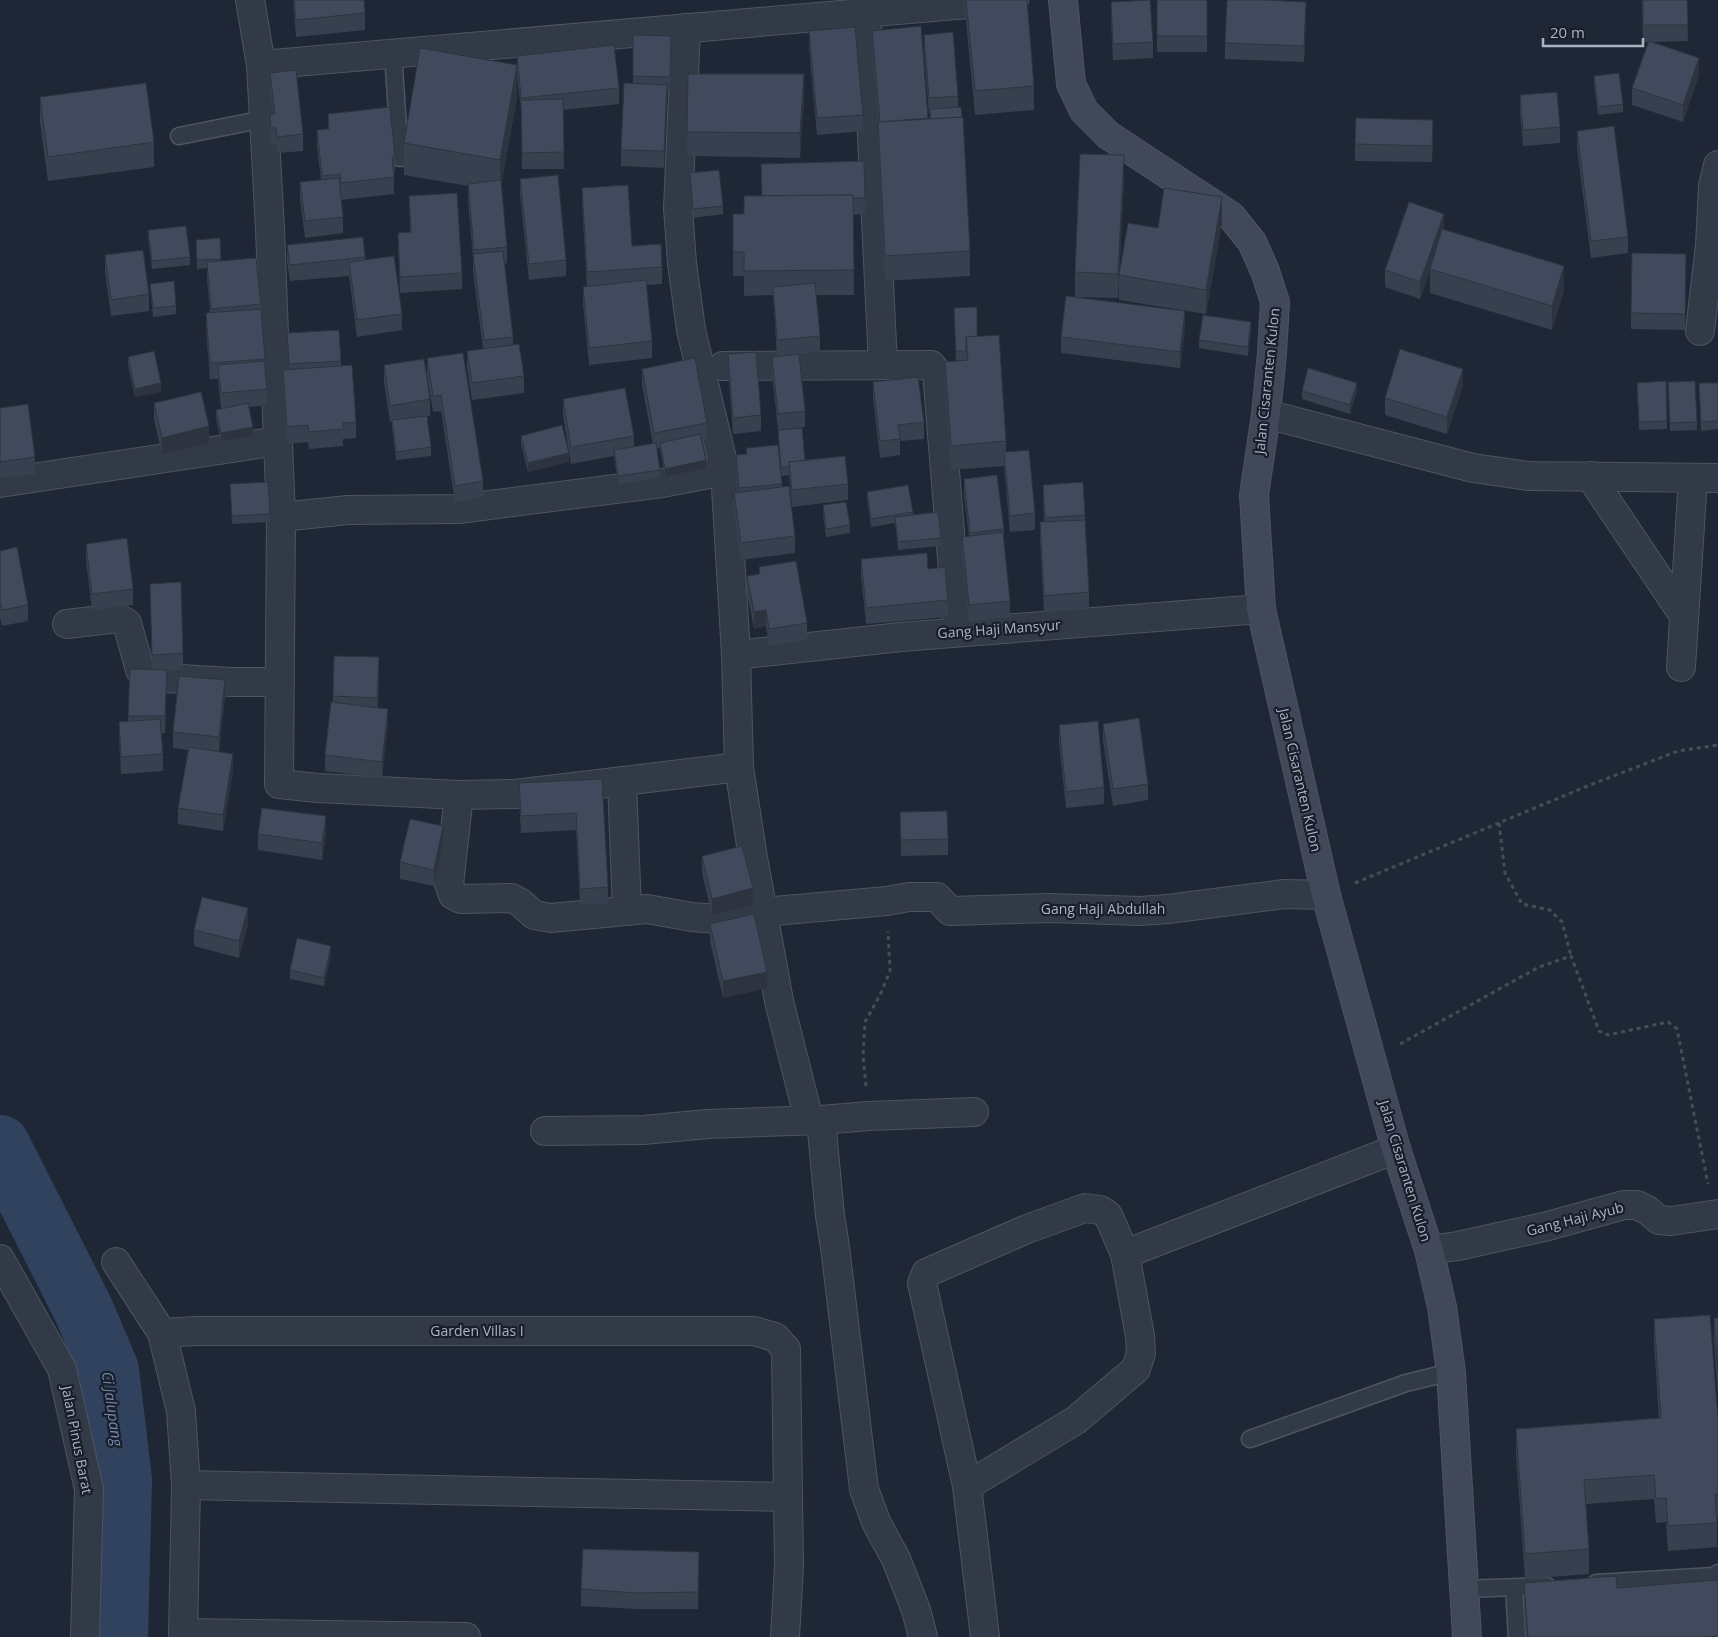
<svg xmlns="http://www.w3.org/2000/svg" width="1718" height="1637" font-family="'Open Sans',sans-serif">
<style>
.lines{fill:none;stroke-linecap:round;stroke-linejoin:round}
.river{stroke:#31425e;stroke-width:60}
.service-casing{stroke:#4d5462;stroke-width:19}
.minor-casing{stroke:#4d5462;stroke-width:30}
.secondary-casing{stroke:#4d5462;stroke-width:30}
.path{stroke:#3e5155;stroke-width:3;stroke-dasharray:4 4;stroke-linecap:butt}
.service{stroke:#323a47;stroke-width:16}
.minor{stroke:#323a47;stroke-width:28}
.secondary{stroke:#40485a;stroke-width:28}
.wall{fill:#37404f}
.shaded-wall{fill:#2d3440}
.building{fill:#404a5c;stroke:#2d3440}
.labels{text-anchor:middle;stroke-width:4.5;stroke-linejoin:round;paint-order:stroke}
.street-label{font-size:14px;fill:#acb4c4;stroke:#181f2b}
.water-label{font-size:15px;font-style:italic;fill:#7389ae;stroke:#181f2b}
</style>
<rect width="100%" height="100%" fill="#1f2736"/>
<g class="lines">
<!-- river -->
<polyline class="river" points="0,1145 84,1311 109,1370 122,1480 118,1637"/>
<!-- service casing -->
<g class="service-casing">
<g id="service">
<polyline points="393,53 400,158"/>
<polyline points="179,136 264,119"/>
<polyline points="1250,1439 1406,1383 1451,1372"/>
<polyline points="1596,1583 1714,1576 1718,1573"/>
<polyline points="1514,1588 1517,1637"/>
<polyline points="1464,1589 1547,1586"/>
</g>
</g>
<!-- minor casing -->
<g class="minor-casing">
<g id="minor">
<polyline points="250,0 261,65 270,229 278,441 281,517 279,784 318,788 459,795 449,884 453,895 461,899 512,898 521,903 534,915 551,918 647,909 692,917 718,919 763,912 887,901 909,897 937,897 950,911 1050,908 1140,911 1168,909 1284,894 1326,895"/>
<polyline points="866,13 883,365"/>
<polyline points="686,28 678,208 682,263 691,330 725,471 736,655 739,767 752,852 779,1001 809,1120"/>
<polyline points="261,65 1014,0"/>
<polyline points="1700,331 1710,245 1713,186 1718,165"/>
<polyline points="723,366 931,365 937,372 958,632"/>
<polyline points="1266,414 1473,468 1528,476 1718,478"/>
<polyline points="1590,476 1684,616"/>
<polyline points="0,483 278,441"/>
<polyline points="281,517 348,510 459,509 662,483 725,471"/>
<polyline points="67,624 118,618 127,623 140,670 148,677 231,682 280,682"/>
<polyline points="736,655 901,637 1261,609"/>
<polyline points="1681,667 1693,478"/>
<polyline points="622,782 627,911"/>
<polyline points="459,795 515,794 739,767"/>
<polyline points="821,1120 830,1216 835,1247 864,1489 876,1522 896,1559 916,1610 923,1637"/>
<polyline points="545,1131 643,1130 708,1124 821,1120 869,1116 974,1112"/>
<polyline points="1429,1250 1458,1246 1548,1226 1624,1205 1637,1205 1647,1210 1659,1220 1671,1221 1718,1214"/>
<polyline points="0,1259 62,1369 89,1489 85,1637"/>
<polyline points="116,1262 162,1333 181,1411 186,1485 183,1637"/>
<polyline points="162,1333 196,1331 754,1331 775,1337 786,1349 788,1497"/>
<polyline points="186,1485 788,1497 789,1566 785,1637"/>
<polyline points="967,1486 922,1283 926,1273 1027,1229 1085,1208 1100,1210 1108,1215 1125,1254"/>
<polyline points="183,1633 466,1637"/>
<polyline points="985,1637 967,1486 1076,1420 1136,1369 1141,1353 1140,1336 1125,1254 1396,1149"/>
</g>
</g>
<!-- secondary casing -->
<g class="secondary-casing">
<polyline id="secondary" points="1063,0 1071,84 1084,111 1108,135 1231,216 1252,242 1265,271 1275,302 1272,353 1266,414 1254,495 1261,609 1326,895 1396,1149 1429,1250 1442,1307 1451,1372 1467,1637"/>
</g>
<!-- path -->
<g class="path">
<polyline points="1499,823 1505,873 1522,904 1550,910 1562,922 1571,956"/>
<polyline points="1355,883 1585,787 1678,751 1718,745"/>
<polyline points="1400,1044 1539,967 1571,956 1599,1031 1608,1035 1668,1022 1677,1029 1708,1184"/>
<polyline points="866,1086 863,1055 865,1022 881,993 890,971 888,931"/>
</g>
<!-- service -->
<use href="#service" class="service"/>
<!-- minor -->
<use href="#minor" class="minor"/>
<!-- secondary -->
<use href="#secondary" class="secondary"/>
</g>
<!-- wall -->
<g class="wall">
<polygon points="293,0 364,0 365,13 365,30 296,37"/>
<polygon points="965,0 1027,0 1034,86 1034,110 975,115 965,10"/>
<rect x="1157" y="0" width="50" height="52"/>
<polygon points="1642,0 1687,0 1688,41 1651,42 1699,75 1683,122 1632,105 1632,88 1648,42 1643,42"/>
<polygon points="1111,2 1153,42 1153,58 1113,60 1111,19"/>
<polygon points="1306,18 1304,62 1225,59 1225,43"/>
<polygon points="809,31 863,115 863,131 817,135 809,47"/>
<polygon points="872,31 928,119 930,119 930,114 929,114 924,51 924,35 958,96 958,107 970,251 970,276 885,281 878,146 878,122 872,47"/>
<polygon points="633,35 671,36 670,93 667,93 664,168 621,166 621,150 633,84"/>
<polygon points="517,56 619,88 619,104 563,110 564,169 522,169 521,109 517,76 517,97 501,186 507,247 507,263 504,264 513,337 513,345 524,376 524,393 472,400 467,368 467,351 483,349 473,271 473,257 468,200 468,186 404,175 404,143 517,65"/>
<polygon points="270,73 303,134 303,151 277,153 276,144 271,145 270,131 270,115 273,114 270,89"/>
<polygon points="688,74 804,99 800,158 687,156"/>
<polygon points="1594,76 1623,104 1623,112 1598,115 1594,84"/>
<polygon points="1520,95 1560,127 1560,143 1523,146 1520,112"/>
<polygon points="40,97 154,142 154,167 48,181 40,122"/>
<polygon points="328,114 395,157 395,173 394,174 394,194 341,200 343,217 343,233 305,238 300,199 300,182 321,180 317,147 317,130 328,129"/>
<polygon points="1577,131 1628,237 1628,253 1591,258 1577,148"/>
<polygon points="1433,136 1432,162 1355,161 1355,144"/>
<polygon points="690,173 723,206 723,214 693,218"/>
<polygon points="520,179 566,260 566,276 529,280 520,195"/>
<polygon points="1124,180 1118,298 1075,297 1075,272"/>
<polygon points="582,188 632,246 662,267 662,284 646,285 652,341 652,358 589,365 583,304 583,287 587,287 582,204"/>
<polygon points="409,196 462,273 462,289 400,293 398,249 398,233 410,232"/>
<polygon points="744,196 865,198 865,214 853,215 854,295 816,295 820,336 820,352 799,354 805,411 805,427 778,430 772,373 772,357 777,356 773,295 744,296 744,276 733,276 733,214 744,214"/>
<polygon points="1222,222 1206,314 1119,300 1119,275 1158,228"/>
<polygon points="148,230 190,257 190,265 152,269 148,238"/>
<polygon points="1444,230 1564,291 1552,330 1430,293 1430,271 1420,299 1385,287 1385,270"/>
<polygon points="220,238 221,261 261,304 267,389 267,405 249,407 253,435 221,442 216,418 216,410 221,409 218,379 210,379 206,329 206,313 210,313 207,279 207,268 197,269 196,248 196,240"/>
<polygon points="287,245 365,257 365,260 402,314 402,330 357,337 349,276 290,281 287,261"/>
<polygon points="105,255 149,294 149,311 111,316 105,271"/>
<polygon points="1686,270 1685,330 1631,329 1631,313"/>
<polygon points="150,284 176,306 176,314 153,317"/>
<polygon points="954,316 977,336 1006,441 1006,452 1035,513 1035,530 1010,532 1004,466 951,470 945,386 945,362 966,360 956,360"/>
<polygon points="1185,328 1180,368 1061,353 1061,337"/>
<polygon points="1251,331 1248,356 1199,348 1199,340"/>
<polygon points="287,333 341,361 341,365 356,422 356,438 343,439 343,446 309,449 308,442 287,444 283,386 283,370 289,370"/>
<polygon points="728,354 761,415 761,431 733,434 728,370"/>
<polygon points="128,357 161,392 135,397 128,365"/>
<polygon points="427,358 483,481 483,497 455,502 441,411 433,412 427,375"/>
<polygon points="384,365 430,399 430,416 427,416 431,447 431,456 396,460 392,428 392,422 390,422 384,382"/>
<polygon points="642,369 707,423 707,439 701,440 706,468 665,477 660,448 657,449 660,470 660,478 618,484 614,456 571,464 563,415 563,399 634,436 634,447 653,444 642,385"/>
<polygon points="873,382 924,422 924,439 900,441 900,455 880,458 873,398"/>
<polygon points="1668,382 1697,422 1697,430 1670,431"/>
<polygon points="1699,383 1718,383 1718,429 1701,431"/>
<polygon points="1463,385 1447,434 1385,415 1385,398"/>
<polygon points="1302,391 1357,391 1350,414 1302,399"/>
<polygon points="1637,391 1667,421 1667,429 1639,430"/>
<polygon points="154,403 209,443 162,454 154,420"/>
<polygon points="0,408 35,457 35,474 0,478"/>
<polygon points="778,430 805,460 848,484 848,500 792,507 789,475 781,476"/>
<polygon points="521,436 569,462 528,472 521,444"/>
<polygon points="778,445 782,487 795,536 795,553 741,560 734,510 734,493 738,493 736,472 736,455 746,455"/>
<polygon points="964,479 1004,529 1004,543 1010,601 1010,617 969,622 962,554 962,537 969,536 964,496"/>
<polygon points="230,484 270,514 270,522 232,524"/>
<polygon points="1043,485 1085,515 1085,531 1089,592 1089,609 1044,612 1040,539 1040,522 1044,522 1043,501"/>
<polygon points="867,492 913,512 913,515 941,538 941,546 898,550 895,523 871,527 867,500"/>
<polygon points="823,505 850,525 850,533 826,537 823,514"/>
<polygon points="86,544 133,589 133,605 92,610 86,560"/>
<polygon points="0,551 28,605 28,621 2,626 0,618"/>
<polygon points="861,559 928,569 948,600 948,617 866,624 861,576"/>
<polygon points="759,567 807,623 807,640 769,646 766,626 754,629 747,593 747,576 759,575"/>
<polygon points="150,584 183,653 183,670 167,671 165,733 161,733 163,754 163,771 121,774 119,738 119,722 128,721 130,669 152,669"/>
<polygon points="334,656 379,674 378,708 388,725 382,778 325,771 325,755 333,702"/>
<polygon points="225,697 219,752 233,770 223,831 178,824 178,808 188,750 173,748 173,732"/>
<polygon points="1103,724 1148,784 1148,800 1113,806 1103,741"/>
<polygon points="1059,725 1104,787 1104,804 1066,808 1059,742"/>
<polygon points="602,779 608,887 608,904 580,905 576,830 521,833 519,800 519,783"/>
<polygon points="900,812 948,839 948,855 901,856"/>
<polygon points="326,833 322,860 258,850 258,834"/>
<polygon points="443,843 434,886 400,879 400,862"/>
<polygon points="702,856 753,905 712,915 702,873"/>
<polygon points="710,924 767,988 723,998 710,941"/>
<polygon points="248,925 239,958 194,946 194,930"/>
<polygon points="331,954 324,986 290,979 290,970"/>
<polygon points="1714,1318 1718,1318 1718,1396 1714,1342"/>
<polygon points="1654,1319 1718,1420 1718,1518 1717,1518 1717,1547 1668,1551 1666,1522 1656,1523 1654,1499 1586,1504 1589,1549 1589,1574 1525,1579 1516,1454 1516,1429 1659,1418 1654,1344"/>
<polygon points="699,1552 698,1609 636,1609 581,1606 581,1589"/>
<polygon points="1718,1580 1718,1637 1526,1637 1524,1608 1524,1583 1617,1588"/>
</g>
<!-- shaded-wall -->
<g class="shaded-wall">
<polygon points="1306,2 1306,18 1304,62 1304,46"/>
<polygon points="1699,58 1699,75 1683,122 1683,105"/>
<polygon points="517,65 517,97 500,191 500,160"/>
<polygon points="804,74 804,99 800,158 800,133"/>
<polygon points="667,85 667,101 664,168 664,151"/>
<polygon points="1124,155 1124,180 1118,298 1118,274"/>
<polygon points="1222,197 1222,222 1206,314 1206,290"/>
<polygon points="1444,214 1444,230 1430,269 1430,271 1420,299 1420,282"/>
<polygon points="1564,266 1564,291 1552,330 1552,306"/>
<polygon points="1185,311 1185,328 1180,368 1180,352"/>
<polygon points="1251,322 1251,331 1248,356 1248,347"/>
<polygon points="1463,369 1463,385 1447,434 1447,417"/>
<polygon points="161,383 161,392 135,397 135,389"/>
<polygon points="1357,383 1357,391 1350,414 1350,405"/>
<polygon points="209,426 209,443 162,454 162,438"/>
<polygon points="253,427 253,435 221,442 221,433"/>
<polygon points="569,453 569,462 528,472 528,463"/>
<polygon points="706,460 706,468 665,477 665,469"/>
<polygon points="766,610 766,626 754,629 754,612"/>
<polygon points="379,657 379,674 377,714 377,698"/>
<polygon points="167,670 167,686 165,733 165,716"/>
<polygon points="225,680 225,697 219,753 219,737"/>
<polygon points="388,709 388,725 382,778 382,762"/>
<polygon points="233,754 233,770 223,831 223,815"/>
<polygon points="326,816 326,833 322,860 322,843"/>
<polygon points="443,826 443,843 434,886 434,870"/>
<polygon points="753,888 753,905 712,915 712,899"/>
<polygon points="248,908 248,925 239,958 239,941"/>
<polygon points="331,946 331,954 324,986 324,978"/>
<polygon points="767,972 767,988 723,998 723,981"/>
</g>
<!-- building -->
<g class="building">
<polygon points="294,0 364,0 365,13 296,20"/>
<polygon points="966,0 1027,0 1034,86 975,91"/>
<polygon points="1150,0 1153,42 1113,44 1111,2"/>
<rect x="1157" y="0" width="50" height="36"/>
<polygon points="1227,0 1265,0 1306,2 1304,46 1225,43"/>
<polygon points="1643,0 1687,0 1688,25 1643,25"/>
<polygon points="921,26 928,118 880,122 872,31"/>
<polygon points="855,27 863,115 817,118 809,31"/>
<polygon points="953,32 958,96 929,98 924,35"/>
<polygon points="633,35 671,36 670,77 633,76"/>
<polygon points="1649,41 1699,58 1683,105 1632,88"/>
<polygon points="614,45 619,88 521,98 517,56"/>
<polygon points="420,48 517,65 500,160 404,143"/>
<polygon points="296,70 303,134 277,137 276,128 271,128 270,115 275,114 270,73"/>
<polygon points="1619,73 1623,104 1598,107 1594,76"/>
<polygon points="688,74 804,74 800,133 687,132"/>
<polygon points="146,83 154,142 48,157 40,97"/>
<polygon points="624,83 667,85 664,151 621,150"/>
<polygon points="1557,92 1560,127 1523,130 1520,95"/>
<polygon points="563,99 564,152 522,153 521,100"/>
<polygon points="390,107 395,157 392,157 394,177 341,183 340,174 322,176 317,130 329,129 328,114"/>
<polygon points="961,107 962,117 931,119 930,109"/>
<polygon points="963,117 970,251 885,256 878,122"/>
<polygon points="1356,118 1433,120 1432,146 1355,144"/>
<polygon points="1614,126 1628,237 1591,241 1577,131"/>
<polygon points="1080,154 1124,155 1118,274 1075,272"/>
<polygon points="864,161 865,198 853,198 853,195 762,196 761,164"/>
<polygon points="719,170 723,206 693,209 690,173"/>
<polygon points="558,175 566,260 529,264 520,179"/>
<polygon points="339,178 343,217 305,221 300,182"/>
<polygon points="501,180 507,247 474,250 468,184"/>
<polygon points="628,185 632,246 661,244 662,267 587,272 582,188"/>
<polygon points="1164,188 1222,197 1206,290 1119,275 1128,223 1158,228"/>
<polygon points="457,193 462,273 400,277 398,233 411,232 409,196"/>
<polygon points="853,195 854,270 744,271 744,252 733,252 733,214 744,214 744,196"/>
<polygon points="1409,202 1444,214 1420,282 1385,270"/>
<polygon points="186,226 190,257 152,261 148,230"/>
<polygon points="1442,229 1564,266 1552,306 1430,269"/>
<polygon points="363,237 365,257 290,265 287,245"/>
<polygon points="220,238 221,259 197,260 196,240"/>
<polygon points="143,250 149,294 111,300 105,255"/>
<polygon points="503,251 513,337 484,340 473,254"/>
<polygon points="1632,253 1686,254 1685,314 1631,313"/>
<polygon points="394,256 402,314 357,320 349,262"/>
<polygon points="256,258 261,304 211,309 207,262"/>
<polygon points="646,280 652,341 589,348 583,287"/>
<polygon points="174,281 176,306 153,308 150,284"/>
<polygon points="815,283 820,336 777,340 773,287"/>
<polygon points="1066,296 1185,311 1180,352 1061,337"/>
<polygon points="977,307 977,336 966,337 966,351 956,351 954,308"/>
<polygon points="261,309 265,359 210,363 206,313"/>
<polygon points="1203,315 1251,322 1248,347 1199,340"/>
<polygon points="339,330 341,361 289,364 287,333"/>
<polygon points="999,335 1006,441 951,446 945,362 968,360 966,337"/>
<polygon points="519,344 524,376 472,383 467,351"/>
<polygon points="1400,349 1463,369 1447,417 1385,398"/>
<polygon points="154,351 161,383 135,389 128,357"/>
<polygon points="756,352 761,415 733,418 728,354"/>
<polygon points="463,353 483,481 455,486 441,395 433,396 427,358"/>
<polygon points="799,354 805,411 778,414 772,357"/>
<polygon points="695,358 707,423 654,433 642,369"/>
<polygon points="424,359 430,399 390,406 384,365"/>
<polygon points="264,361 267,389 221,393 218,365"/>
<polygon points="352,365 356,422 343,423 343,429 309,432 308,425 287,427 283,370"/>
<polygon points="1308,368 1357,383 1350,405 1302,391"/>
<polygon points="918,377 924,422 898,425 900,439 880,441 873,382"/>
<polygon points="1666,381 1667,421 1639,422 1637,383"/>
<polygon points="1695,381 1697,422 1670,423 1668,382"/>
<polygon points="1699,383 1718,383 1718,421 1701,422"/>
<polygon points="625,388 634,436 571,447 563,399"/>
<polygon points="201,392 209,426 162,438 154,403"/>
<polygon points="248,403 253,427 221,433 216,410"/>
<polygon points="28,404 35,457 0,462 0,408"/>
<polygon points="427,416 431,447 396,452 392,420"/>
<polygon points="562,425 569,453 528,463 521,436"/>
<polygon points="802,428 805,461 789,462 789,467 781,467 778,430"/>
<polygon points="700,434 706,460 665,469 660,443"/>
<polygon points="656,443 660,470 618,476 614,450"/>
<polygon points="778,445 782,484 739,488 736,455 747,454 746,448"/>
<polygon points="1029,450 1035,513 1010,516 1004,452"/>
<polygon points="845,456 848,484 792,490 789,462"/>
<polygon points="997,475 1004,529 970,533 964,479"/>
<polygon points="268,482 270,514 232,516 230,484"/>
<polygon points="1083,482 1085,515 1045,518 1043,485"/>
<polygon points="908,485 913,512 871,519 867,492"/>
<polygon points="789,486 795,536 741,543 734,493"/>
<polygon points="846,502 850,525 826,529 823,505"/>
<polygon points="938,512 941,538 898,542 895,517"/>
<polygon points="1085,520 1089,592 1044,596 1040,522"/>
<polygon points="1003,532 1010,601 969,605 962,537"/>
<polygon points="127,538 133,589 92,594 86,544"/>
<polygon points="17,547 28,605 2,610 0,601 0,551"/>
<polygon points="927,553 928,569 945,567 948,600 866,608 861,559"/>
<polygon points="796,561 807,623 769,629 766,610 754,612 747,576 760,574 759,567"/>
<polygon points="181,582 183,653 152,655 150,584"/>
<polygon points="334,656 379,657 377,698 333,696"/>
<polygon points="130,669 167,670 165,716 128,716"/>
<polygon points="179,676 225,680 219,737 173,732"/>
<polygon points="331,702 388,709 382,762 325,755"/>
<polygon points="1139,718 1148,784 1113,789 1103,724"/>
<polygon points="160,719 163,754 121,757 119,722"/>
<polygon points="1098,721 1104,787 1066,792 1059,725"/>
<polygon points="189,747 233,754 223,815 178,808"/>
<polygon points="602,779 608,887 580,889 576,813 521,816 519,783"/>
<polygon points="262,808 326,816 322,843 258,834"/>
<polygon points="947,811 948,839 901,840 900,812"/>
<polygon points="410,819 443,826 434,870 400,862"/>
<polygon points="742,846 753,888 712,899 702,856"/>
<polygon points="202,897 248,908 239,941 194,930"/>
<polygon points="754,914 767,972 723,981 710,924"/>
<polygon points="297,938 331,946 324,978 290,970"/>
<polygon points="1710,1315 1718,1420 1718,1494 1715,1494 1717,1523 1668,1526 1666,1498 1656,1499 1654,1475 1584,1480 1589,1549 1525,1554 1516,1429 1661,1418 1654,1319"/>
<polygon points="1714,1318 1718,1318 1718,1371"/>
<polygon points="583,1549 699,1552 698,1592 636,1593 581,1589"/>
<polygon points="1616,1576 1617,1588 1718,1580 1718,1636 1703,1637 1528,1637 1524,1583"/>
</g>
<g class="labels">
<!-- street labels -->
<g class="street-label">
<text transform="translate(1267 381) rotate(-84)" y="5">Jalan Cisaranten Kulon</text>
<text transform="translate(999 629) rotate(-4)" y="5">Gang Haji Mansyur</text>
<text transform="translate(1300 780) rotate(77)" y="5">Jalan Cisaranten Kulon</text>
<text x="1103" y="914">Gang Haji Abdullah</text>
<text transform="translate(1405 1171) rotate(73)" y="5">Jalan Cisaranten Kulon</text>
<text transform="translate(1575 1219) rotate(-14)" y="5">Gang Haji Ayub</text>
<text x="477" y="1336">Garden Villas I</text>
<text transform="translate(77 1440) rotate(79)" y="5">Jalan Pinus Barat</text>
</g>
<!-- water labels -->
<g class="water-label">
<text transform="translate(112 1409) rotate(82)" y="5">Ci Jalupang</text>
</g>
</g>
<!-- scale -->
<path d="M1543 38v8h100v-8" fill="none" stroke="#acb4c4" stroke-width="2.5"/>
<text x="1550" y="38" font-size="15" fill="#acb4c4" stroke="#181f2b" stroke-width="4" paint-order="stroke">20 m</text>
</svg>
